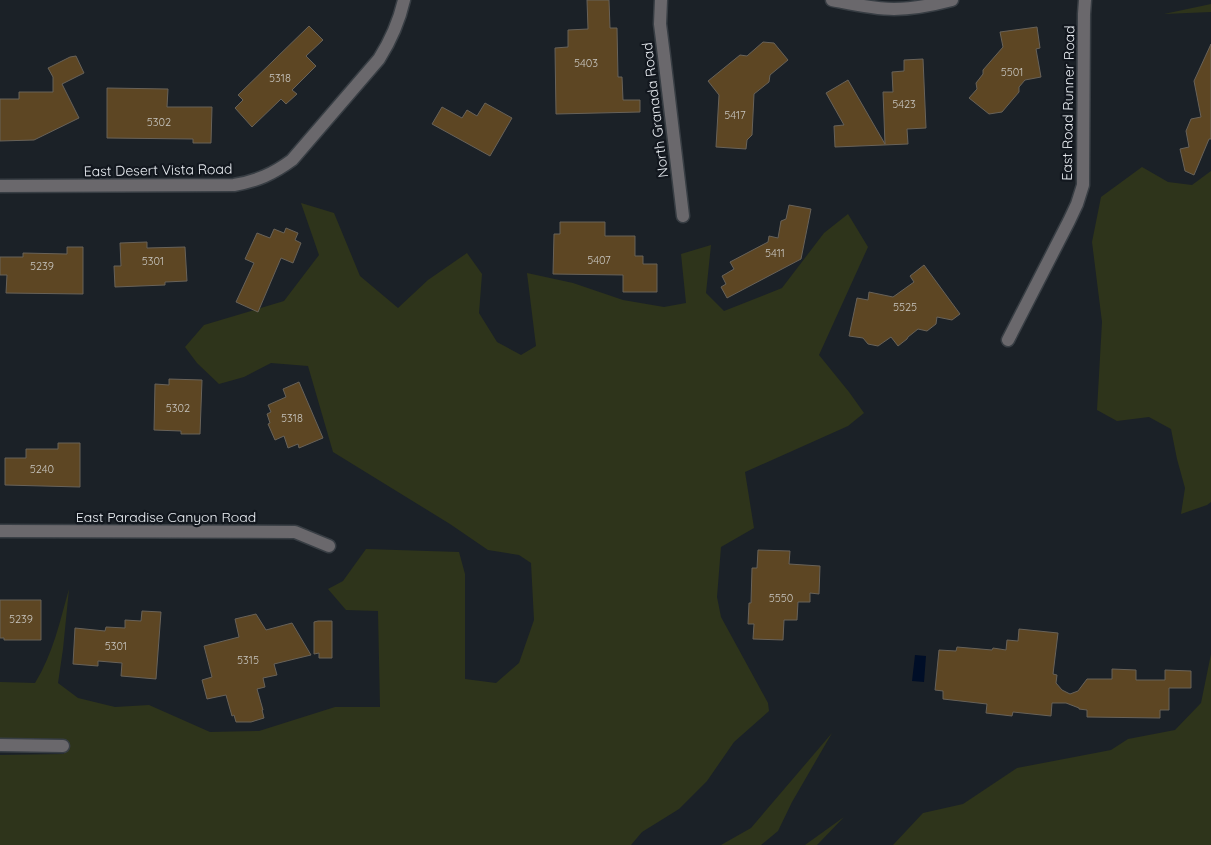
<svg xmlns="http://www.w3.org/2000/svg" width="1211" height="845" font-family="Quicksand,sans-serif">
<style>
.green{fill:#2e341b}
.water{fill:#000e27}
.building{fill:#5d4623;stroke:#686259}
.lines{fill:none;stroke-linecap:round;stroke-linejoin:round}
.street-casing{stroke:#383e44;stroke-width:15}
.street{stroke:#6a686c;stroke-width:12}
.labels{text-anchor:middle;stroke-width:4.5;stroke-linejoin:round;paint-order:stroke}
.number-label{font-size:11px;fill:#c8c6c0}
.street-label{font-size:14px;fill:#ecf0f5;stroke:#12171e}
</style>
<rect width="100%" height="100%" fill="#1b2127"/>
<!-- green -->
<g class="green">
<polygon points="1211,4 1211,12 1164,14"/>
<polygon points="1142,167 1168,182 1192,185 1211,171 1211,502 1207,505 1181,514 1185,488 1177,459 1171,429 1149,417 1117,421 1097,410 1102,322 1092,242 1101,197"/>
<path d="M301,203L334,213L360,276L398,308L428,280L467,253L482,274L479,313L497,342L521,355L536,346L527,273L573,283L623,300L664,307L686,303L681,254L711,245L706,293L724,311L782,288L824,233L848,214L868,247L819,355L849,392L864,413L848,426L745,472L754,528L721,547L717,597L721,617L768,703L769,711L734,742L707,781L679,809L642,832L631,845H0V755L64,754L62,739L0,738V682L35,683C53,654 60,621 69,589L63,649L58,683L78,698L115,707L149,705L210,732L259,731L335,707H380L378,611L346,610L328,589L343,581L366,549L459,552L465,574V679L496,683L519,663L534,620L531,563L519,555L488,550L450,524L333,452L308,366L271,363L244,377L219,384L197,363L185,347L204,325L284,301L319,255Z"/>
<polygon points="1211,654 1211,845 893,845 923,813 963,804 1017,768 1111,750 1128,739 1175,730 1201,703"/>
<polygon points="832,733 792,802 778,831 761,845 721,845 751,828"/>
<polygon points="844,817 817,845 805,845"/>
</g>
<!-- water -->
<polygon class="water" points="915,655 926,656 924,682 912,681"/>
<!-- building -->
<g class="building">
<polygon points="587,0 609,0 610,28 617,28 618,77 622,77 623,100 640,100 640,112 556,114 555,48 568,47 568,30 588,29"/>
<polygon points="309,26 323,40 306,56 316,66 292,90 297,94 286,104 281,99 252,127 235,108 243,100 238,95"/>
<polygon points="1037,27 1040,48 1036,49 1041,77 1025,80 1019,87 1019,92 1002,112 989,114 969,98 977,89 976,83 983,74 983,70 1003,47 1000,32"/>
<polygon points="763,42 774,43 788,60 770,75 769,82 754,94 752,135 747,140 746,149 716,147 719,95 708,81 740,55 747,56"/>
<polygon points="1211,44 1211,139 1209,139 1194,175 1185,171 1180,149 1189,147 1186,131 1191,119 1201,117 1194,81"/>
<polygon points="76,56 84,73 62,84 79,118 34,140 0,141 0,99 19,99 19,92 53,92 53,77 48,68 70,57"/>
<polygon points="923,59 926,128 907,129 908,144 835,147 834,126 844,125 826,93 848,80 885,144 883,92 893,92 892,72 904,71 904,60"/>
<polygon points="107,88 168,89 167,107 212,107 211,143 193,143 193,139 107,138"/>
<polygon points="485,103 512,118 490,156 432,124 442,107 462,118 467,110 477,116"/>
<polygon points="789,205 811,209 801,259 727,298 721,287 726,284 722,276 734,269 730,262 768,242 769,236 778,238 781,221 786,219"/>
<polygon points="560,222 605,222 605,236 635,236 635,256 643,256 643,264 657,264 657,292 623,292 623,275 553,274 554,234 560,234"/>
<polygon points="286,228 298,233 295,240 301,243 293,263 281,258 258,312 236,302 254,263 245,259 257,233 270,238 274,229 284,233"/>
<polygon points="147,242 147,248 185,247 187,281 165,282 165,285 115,287 114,266 121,266 120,243"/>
<polygon points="67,247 83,247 83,294 6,293 7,275 0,275 0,257 23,257 23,253 67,254"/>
<polygon points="924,265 960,314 952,320 937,317 936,324 927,331 918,329 908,337 907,339 898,346 891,337 878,346 868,344 863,338 849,336 857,298 868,300 869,292 893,297 914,282 910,276"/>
<polygon points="169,379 202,380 200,434 181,434 181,431 154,430 155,384 169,385"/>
<polygon points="299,382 323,438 299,448 298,444 288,448 284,436 275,440 268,424 270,423 267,414 271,412 268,405 286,397 283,389"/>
<polygon points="58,443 80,443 80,487 5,485 5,458 26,458 26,449 58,449"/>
<polygon points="758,550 790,551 789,564 820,566 819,594 810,593 810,602 798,602 797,620 784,620 783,640 753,639 754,624 748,624 749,603 751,603 752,568 757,568"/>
<polygon points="0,600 41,600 41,640 4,640 4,638 0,638"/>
<polygon points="142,611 161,612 156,679 121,676 122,663 98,661 98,666 73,664 75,628 105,631 106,627 125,628 125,620 141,621"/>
<polygon points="256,614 266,630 292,623 311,655 274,664 277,675 263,678 265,687 257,689 263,710 262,710 264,718 251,722 236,722 234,715 232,716 226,695 207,699 202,680 212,677 204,646 239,637 235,619"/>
<polygon points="318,621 332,621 332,658 319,658 319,653 314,654 314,622"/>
<polygon points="1019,629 1058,633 1053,674 1057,675 1056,683 1062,690 1070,694 1078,691 1087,679 1112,679 1112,669 1136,670 1136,680 1165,680 1165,670 1191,671 1191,688 1169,688 1169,710 1160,710 1160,718 1087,717 1087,710 1079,709 1079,708 1066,703 1052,703 1051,716 1013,712 1012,716 986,713 987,704 943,699 943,691 935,690 939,650 956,651 957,647 992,650 993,648 1006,650 1007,640 1018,641"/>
</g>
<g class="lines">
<!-- street casing -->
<g class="street-casing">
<g id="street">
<polyline points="661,0 660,24 664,56 683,216"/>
<path d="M832,0C852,4 873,9 894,9C913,9 933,5 952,0"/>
<path d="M0,186L234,185C257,181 273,174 292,160L379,59C391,40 399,22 404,0"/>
<polyline points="1008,340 1069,221 1077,204 1083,185 1084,14 1085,0"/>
<polyline points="0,531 295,532 329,546"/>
<polyline points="0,745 63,746"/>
</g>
</g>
<!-- street -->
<use href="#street" class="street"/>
</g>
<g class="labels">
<!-- number labels -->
<g class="number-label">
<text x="586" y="67">5403</text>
<text x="1012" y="76">5501</text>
<text x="280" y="82">5318</text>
<text x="904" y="108">5423</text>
<text x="735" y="119">5417</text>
<text x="159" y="126">5302</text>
<text x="775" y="257">5411</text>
<text x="599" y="264">5407</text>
<text x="153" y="265">5301</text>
<text x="42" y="270">5239</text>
<text x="905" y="311">5525</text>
<text x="178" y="412">5302</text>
<text x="292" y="422">5318</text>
<text x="42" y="473">5240</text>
<text x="781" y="602">5550</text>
<text x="21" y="623">5239</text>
<text x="116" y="650">5301</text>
<text x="248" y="664">5315</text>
</g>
<!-- street labels -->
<g class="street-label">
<text transform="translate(1068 103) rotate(-89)" y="5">East Road Runner Road</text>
<text transform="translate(655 110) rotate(-97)" y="5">North Granada Road</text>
<text transform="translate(158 170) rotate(-1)" y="5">East Desert Vista Road</text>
<text x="166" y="522">East Paradise Canyon Road</text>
</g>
</g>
</svg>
